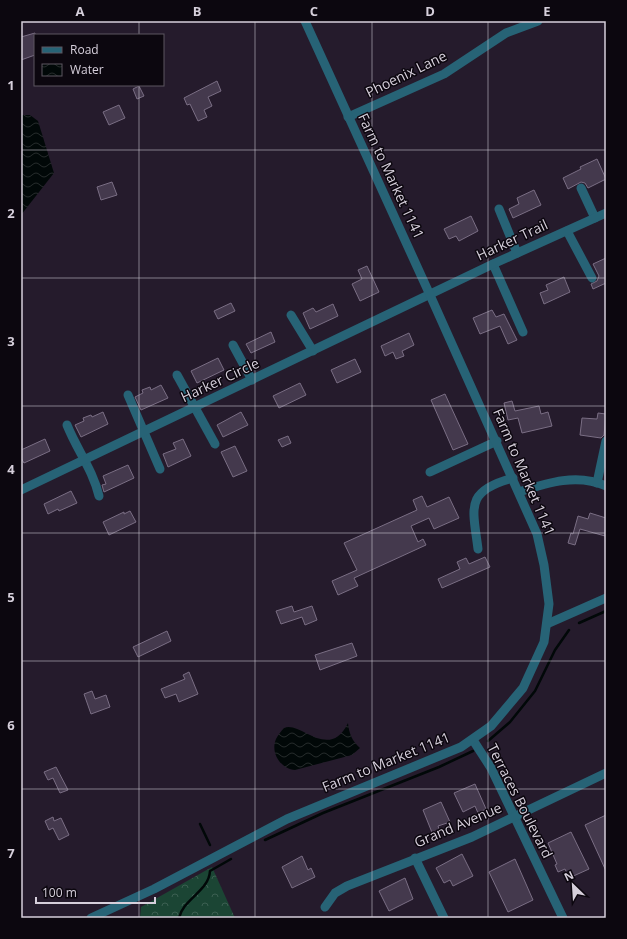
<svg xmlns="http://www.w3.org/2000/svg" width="627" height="939" font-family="'Open Sans',sans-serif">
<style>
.forest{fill:url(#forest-crowns)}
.water{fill:url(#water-waves)}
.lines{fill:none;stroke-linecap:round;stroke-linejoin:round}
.stream{stroke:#010808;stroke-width:2.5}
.building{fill:#44394d;stroke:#7a6e84}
.minor{stroke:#276376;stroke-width:9}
.grid{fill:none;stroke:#d6cfdb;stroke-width:1;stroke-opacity:0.55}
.labels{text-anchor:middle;stroke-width:3;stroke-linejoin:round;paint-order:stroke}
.street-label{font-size:14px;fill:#d6cfdb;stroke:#0c070f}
.neatline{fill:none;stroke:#d6cfdb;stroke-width:1.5}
.grid-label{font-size:13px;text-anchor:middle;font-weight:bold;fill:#d6cfdb}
</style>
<defs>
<pattern id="forest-crowns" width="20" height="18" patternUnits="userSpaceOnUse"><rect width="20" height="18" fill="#1b4534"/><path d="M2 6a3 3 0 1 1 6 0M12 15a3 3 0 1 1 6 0" fill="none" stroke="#3b5f51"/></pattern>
<pattern id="water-waves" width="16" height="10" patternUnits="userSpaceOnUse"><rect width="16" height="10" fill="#010808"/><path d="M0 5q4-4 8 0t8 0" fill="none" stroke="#252b2b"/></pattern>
</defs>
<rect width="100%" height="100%" fill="#251b2c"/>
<!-- forest -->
<polygon class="forest" points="212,867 235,918 140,918 141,907"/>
<!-- water -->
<g class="water">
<polygon points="21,115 30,115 38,121 54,173 21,215"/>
<path d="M348,723C349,733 352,741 360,748L352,755L295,770C281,769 270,753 276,739C278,735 281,731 284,728C300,720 329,762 348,723Z"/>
</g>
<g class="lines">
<!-- stream -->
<g class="stream">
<polyline points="579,623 606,611"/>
<polyline points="488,741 510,722 535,691 555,650 569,630"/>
<polyline points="200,824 210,845"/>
<polyline points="265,840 323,813 439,767 473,751"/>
<path d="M179,918C183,899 209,891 210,871L231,859"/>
</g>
</g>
<!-- building -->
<g class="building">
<polygon points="35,33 35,55 21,60 21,37"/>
<polygon points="217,81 221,91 208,97 212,106 204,110 207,117 198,121 190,104 187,105 184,98"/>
<polygon points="139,86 144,96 137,99 133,89"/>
<polygon points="119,105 125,118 109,125 103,112"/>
<polygon points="597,159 606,179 588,188 585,183 581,182 568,189 563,178 581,169 580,167"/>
<polygon points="112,182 117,195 101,200 97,187"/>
<polygon points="534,190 541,205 513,218 509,209 519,204 517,198"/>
<polygon points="471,216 478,231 459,241 456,236 449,239 444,229"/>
<polygon points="606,258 606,283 593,289 591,284 597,281 599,276 593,264"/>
<polygon points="367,266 379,292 360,301 352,284 362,279 358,270"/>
<polygon points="564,277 570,292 544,304 540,293 548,290 546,285"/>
<polygon points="231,303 235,311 218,319 214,311"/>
<polygon points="333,304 338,316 310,329 303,313 313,308 316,312"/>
<polygon points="492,310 496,317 504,314 517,340 508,344 500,326 480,334 473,318"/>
<polygon points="271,332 275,342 251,353 246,344"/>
<polygon points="409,333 414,345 402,351 404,356 396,359 393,352 385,356 381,346"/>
<polygon points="218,358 224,370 197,383 191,371"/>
<polygon points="355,359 361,372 337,383 331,370"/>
<polygon points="300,383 306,395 279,408 273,396"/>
<polygon points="161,385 168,398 141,410 135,397 143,393 142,390 150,387 151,390"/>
<polygon points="445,394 468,444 453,450 431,400"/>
<polygon points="512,401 515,411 539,406 541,414 548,412 552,426 522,433 518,418 508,420 504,403"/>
<polygon points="103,412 108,424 81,437 75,425 84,421 83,418 91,415 92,417"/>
<polygon points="241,412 248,425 223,437 217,425"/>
<polygon points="598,413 606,414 604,435 601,438 580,435 582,418 597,419"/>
<polygon points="288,436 291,443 282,447 278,440"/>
<polygon points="45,439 50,451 24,463 21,458 21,450"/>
<polygon points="183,439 191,456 168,467 163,454 176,449 173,443"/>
<polygon points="235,446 247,471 233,477 221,452"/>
<polygon points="128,465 134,478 104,492 102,485 106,484 103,476"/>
<polygon points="71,491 77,503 59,511 58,509 48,514 44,504"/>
<polygon points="422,496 427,507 449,497 459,518 434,529 429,518 411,526 418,542 423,539 426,545 354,578 358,586 338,595 332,581 357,570 344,543 417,510 413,500"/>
<polygon points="130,511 136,522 109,535 103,522 124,512 124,514"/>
<polygon points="590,513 606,518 605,536 580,529 575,545 568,543 571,533 573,534 578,516 588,519"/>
<polygon points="485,557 490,567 442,588 438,579 460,569 457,562 466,558 469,564"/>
<polygon points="292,606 294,612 312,606 317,620 305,625 302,617 281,624 276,611"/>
<polygon points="167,631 171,641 138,657 133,647"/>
<polygon points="352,643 357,656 320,670 315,655"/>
<polygon points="189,672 198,694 179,702 176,694 165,698 161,689 185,679 183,675"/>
<polygon points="92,691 95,699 106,695 110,707 91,714 84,694"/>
<polygon points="56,767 68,790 60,793 53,778 48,780 44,772"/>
<polygon points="475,784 486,809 478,813 475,806 463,812 454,793"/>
<polygon points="441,802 450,822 438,826 440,832 433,835 423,810"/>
<polygon points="606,815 606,871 585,825"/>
<polygon points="53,817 54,821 61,818 69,835 59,840 53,828 49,830 45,821"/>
<polygon points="571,832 589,869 569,878 565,869 558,872 555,865 557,864 548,843"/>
<polygon points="462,854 473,876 453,886 450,880 444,883 436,868"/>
<polygon points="302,856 308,870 311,868 315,877 292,888 282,867"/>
<polygon points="515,859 533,900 508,912 489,872"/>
<polygon points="405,878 413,899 389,911 379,891"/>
</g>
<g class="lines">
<!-- minor -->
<g class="minor">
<polyline points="348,117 444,74 506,33 538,21"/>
<polyline points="581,188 595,218"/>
<polyline points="499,209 517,253"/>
<polyline points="567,231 592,278"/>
<polyline points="493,264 523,332"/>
<polyline points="291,315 313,351"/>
<polyline points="233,345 252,380"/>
<polyline points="177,375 215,444"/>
<polyline points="128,395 160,469"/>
<path d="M67,425C77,450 93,470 99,496"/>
<polyline points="430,472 497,441"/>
<polyline points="597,483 606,441"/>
<polyline points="21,490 493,264 606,213"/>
<path d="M519,492C547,483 577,473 606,486"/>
<path d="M478,549C473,508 464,491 513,478"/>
<polyline points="547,624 606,598"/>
<polyline points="473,740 491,768 563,918"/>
<polyline points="415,858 444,918"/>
<polyline points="325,907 335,893 347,886 472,837 606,773"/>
<polyline points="91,918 154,889 287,819 461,747 491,726 523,688 544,642 549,604 544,565 537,534 430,295 305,21"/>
</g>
</g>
<!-- grid -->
<path class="grid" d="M139,21V35M255,21V918M372,21V918M488,21V918M139,85V918M21,150H606M21,278H606M21,406H606M21,533H606M21,661H606M21,789H606"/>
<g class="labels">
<!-- street labels -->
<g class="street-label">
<text transform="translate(406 74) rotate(-26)" y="5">Phoenix Lane</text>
<text transform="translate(391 176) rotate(65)" y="5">Farm to Market 1141</text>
<text transform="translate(512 240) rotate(-25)" y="5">Harker Trail</text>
<text transform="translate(220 380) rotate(-25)" y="5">Harker Circle</text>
<text transform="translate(524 472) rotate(67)" y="5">Farm to Market 1141</text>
<text transform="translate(386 762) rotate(-22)" y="5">Farm to Market 1141</text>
<text transform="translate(520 801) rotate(63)" y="5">Terraces Boulevard</text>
<text transform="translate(458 825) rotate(-23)" y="5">Grand Avenue</text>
</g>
</g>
<!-- border -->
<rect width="627" height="939" fill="none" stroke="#0c070f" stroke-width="44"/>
<!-- legend -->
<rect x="34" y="34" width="130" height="52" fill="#0c070f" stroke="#5d5761"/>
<rect x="42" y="47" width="20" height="6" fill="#276376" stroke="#5d5761"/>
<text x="70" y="54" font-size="12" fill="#d6cfdb">Road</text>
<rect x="42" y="64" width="20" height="12" fill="url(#water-waves)" stroke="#5d5761"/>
<text x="70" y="74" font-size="12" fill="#d6cfdb">Water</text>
<!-- north arrow -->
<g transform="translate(573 885) rotate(335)" stroke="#0c070f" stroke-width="3" paint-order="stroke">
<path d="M0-3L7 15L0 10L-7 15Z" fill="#d6cfdb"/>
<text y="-6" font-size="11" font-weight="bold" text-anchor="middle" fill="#d6cfdb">N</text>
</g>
<!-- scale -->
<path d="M36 897v6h119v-6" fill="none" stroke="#d6cfdb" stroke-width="2"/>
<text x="42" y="897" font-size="12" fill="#d6cfdb" stroke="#0c070f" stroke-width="3" paint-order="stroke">100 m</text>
<rect x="22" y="22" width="583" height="895" class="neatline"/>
<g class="grid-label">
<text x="80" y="16">A</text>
<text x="197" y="16">B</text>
<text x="314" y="16">C</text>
<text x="430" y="16">D</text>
<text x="547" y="16">E</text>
<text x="11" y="90">1</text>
<text x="11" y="218">2</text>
<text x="11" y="346">3</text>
<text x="11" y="474">4</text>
<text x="11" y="602">5</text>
<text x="11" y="730">6</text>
<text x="11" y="858">7</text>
</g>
</svg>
